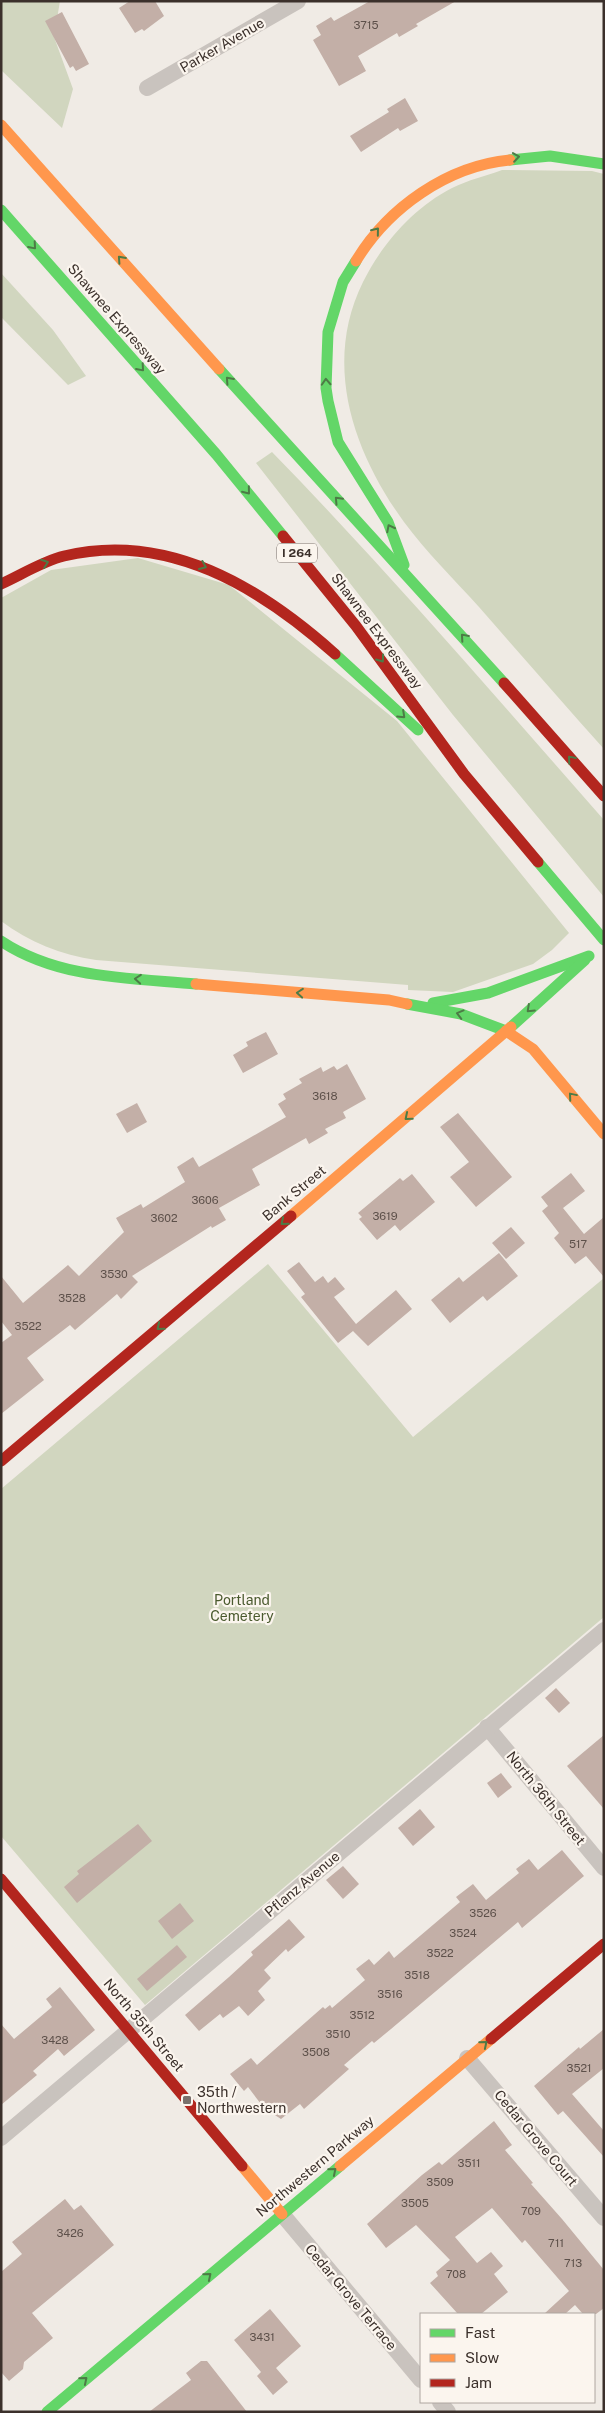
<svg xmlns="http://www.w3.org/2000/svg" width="605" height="2413" font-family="'Public Sans',sans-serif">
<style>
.green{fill:#d1d6bf}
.building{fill:#c3afa7}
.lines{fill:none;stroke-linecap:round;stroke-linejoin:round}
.street{stroke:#c9c3be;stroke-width:16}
.fast{stroke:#63d668;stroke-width:11}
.slow{stroke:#ff974d;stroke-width:11}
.jam{stroke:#b3261e;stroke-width:11}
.oneway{stroke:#4d7b46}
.poi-dot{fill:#7a716c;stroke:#fbf5ee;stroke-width:2}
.labels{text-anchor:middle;stroke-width:4.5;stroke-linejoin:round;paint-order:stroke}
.number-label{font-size:11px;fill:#5d504a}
.shield{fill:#fbf5ee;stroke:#756b66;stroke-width:1}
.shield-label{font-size:12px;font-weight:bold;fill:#3b302b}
.street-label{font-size:14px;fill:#3b302b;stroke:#fbf5ee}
.park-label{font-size:14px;fill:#4a5a2e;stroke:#fbf5ee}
.poi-label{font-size:14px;fill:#3b302b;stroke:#fbf5ee;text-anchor:start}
</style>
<rect width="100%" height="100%" fill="#f0ebe5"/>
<!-- green -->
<g class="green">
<polygon points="1,1 60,1 54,37 73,89 62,128 1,70"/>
<path d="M502,170L592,171L604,174V749C562,702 521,655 479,607C454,579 426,552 404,522C354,453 322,365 363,282C382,244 413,208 452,188C468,180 486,176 502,170Z"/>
<polygon points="1,273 53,330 86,376 68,385 1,317"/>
<path d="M272,452C387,570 495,696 604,820V897L453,715L256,463Z"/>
<path d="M138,558L229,585L397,721L569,933L552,950L533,964L453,992L408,990V985L96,960C61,955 29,942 1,921V598L51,570Z"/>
<polygon points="268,1264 413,1437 604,1278 604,1617 145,2005 1,1836 1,1489"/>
</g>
<!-- building -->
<g class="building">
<polygon points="130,1 155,1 164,16 144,31 142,29 135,33 119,8"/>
<polygon points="370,1 456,1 416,24 418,26 399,37 397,33 358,56 366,71 339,86 313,40 321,35 316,26 331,17 334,21"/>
<polygon points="62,12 89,64 76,71 73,66 70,68 45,21"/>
<polygon points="405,98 418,121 400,131 398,128 361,152 350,136 389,112 387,109"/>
<polygon points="266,1032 278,1054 243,1073 233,1055 248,1046 246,1042"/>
<polygon points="347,1064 366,1099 343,1112 346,1118 325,1129 328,1133 309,1144 306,1138 252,1169 260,1185 219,1208 226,1220 212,1228 211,1226 132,1276 138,1282 121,1299 117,1294 75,1330 70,1325 27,1358 44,1380 1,1414 1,1343 12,1335 1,1321 1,1276 23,1303 68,1265 79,1276 124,1232 116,1218 141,1204 143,1208 185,1182 177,1167 193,1157 199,1167 286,1117 278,1104 286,1099 283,1094 302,1083 299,1079 321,1067 323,1072 334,1066 337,1070"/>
<polygon points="137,1103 147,1122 127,1133 116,1114"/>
<polygon points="458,1113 512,1177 476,1207 450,1177 469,1162 440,1127"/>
<polygon points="571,1173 585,1191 563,1208 584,1234 604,1217 604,1277 586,1256 575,1264 554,1238 559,1233 542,1211 548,1206 541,1197"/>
<polygon points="412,1174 435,1202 400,1231 395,1225 377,1240 359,1219 362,1217 358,1213 400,1178 403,1181"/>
<polygon points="511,1227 525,1243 506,1259 492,1243"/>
<polygon points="499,1253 518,1276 487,1301 483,1296 450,1323 431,1300 459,1277 463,1282"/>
<polygon points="299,1262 315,1282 323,1276 328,1283 335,1277 345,1289 334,1297 356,1324 396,1290 412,1309 368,1346 353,1331 338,1343 301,1297 305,1294 287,1271"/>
<polygon points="556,1688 570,1703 559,1713 545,1698"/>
<polygon points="604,1735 604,1809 567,1766"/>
<polygon points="501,1773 512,1787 498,1798 487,1783"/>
<polygon points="420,1809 435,1827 413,1846 398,1828"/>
<polygon points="138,1824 152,1841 77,1903 64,1887 79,1874 77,1871"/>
<polygon points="562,1850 584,1876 522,1928 518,1922 391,2029 374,2043 372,2041 344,2065 349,2069 304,2109 300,2104 281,2119 264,2108 248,2087 244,2091 230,2074 251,2058 257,2065 323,2007 325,2009 330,2005 332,2008 365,1980 356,1969 369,1959 374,1965 389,1951 394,1958 460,1902 456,1897 473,1884 486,1900 519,1873 516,1869 529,1859 538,1870"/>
<polygon points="343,1866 359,1884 343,1899 326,1880"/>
<polygon points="180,1903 194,1921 172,1939 158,1921"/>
<polygon points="289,1919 305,1937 288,1952 286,1949 264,1970 271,1978 258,1991 265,2000 248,2016 239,2006 223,2018 220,2014 199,2031 185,2015 229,1977 253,1955 251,1952"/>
<polygon points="177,1945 187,1957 147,1991 137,1979"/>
<polygon points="60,1987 95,2030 64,2056 58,2049 33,2071 37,2075 1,2105 1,2024 14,2039 52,2007 46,1999"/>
<polygon points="604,2029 604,2068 572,2094 604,2131 604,2157 563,2111 558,2115 534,2086 579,2047 580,2049"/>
<polygon points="494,2121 512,2145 505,2150 533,2183 531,2184 562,2219 604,2270 604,2308 596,2314 583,2314 575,2305 565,2314 544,2314 569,2291 525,2240 522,2243 492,2208 455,2237 477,2263 491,2252 503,2266 494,2274 508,2292 481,2314 458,2314 430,2283 438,2276 436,2272 450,2260 416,2225 386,2248 367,2224 422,2175 439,2162 442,2165"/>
<polygon points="65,2199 74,2210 81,2205 114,2245 32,2313 53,2338 24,2362 23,2369 9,2381 1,2372 1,2272 22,2254 12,2242"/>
<polygon points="270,2309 301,2346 276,2368 288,2382 273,2395 257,2376 261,2372 234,2340"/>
<polygon points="201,2361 207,2361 247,2412 149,2412 191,2380 186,2373"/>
</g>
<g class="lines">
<!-- street -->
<g class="street">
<polyline points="147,88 298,1"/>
<polyline points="487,1727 604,1868"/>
<polyline points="467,2058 604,2218"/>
<polyline points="1,2138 604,1630"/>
<polyline points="282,2214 421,2380"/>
<polyline points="440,2402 448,2412"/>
</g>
<!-- fast -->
<g class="fast">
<polyline points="510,160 550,156 604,164"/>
<polyline points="1,210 216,454 283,536"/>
<polyline points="356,261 343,282 328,332 326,388 328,401 338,442 388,522 404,565"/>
<polyline points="219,369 504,683"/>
<polyline points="335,654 418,730"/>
<polyline points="538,862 604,940"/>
<path d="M1,941C58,979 130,978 196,984"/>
<polyline points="433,1003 488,993 589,956"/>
<polyline points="407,1004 461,1014 506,1031"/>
<polyline points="511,1027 585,960"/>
<polyline points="47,2412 340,2166"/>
</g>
<!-- slow -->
<g class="slow">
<polyline points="1,125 219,369"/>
<path d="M356,261C388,208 447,166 510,160"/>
<polyline points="196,984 389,1000 407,1004"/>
<polyline points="506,1031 533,1049 604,1134"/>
<polyline points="291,1216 511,1027"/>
<polyline points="242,2166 282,2214"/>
<polyline points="340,2166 491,2039"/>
</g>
<!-- jam -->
<g class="jam">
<polyline points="283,536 356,626 464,774 538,862"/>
<path d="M1,584C21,575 43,561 64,556C168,531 260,587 335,654"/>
<polyline points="504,683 604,796"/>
<polyline points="1,1461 291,1216"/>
<polyline points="1,1879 242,2166"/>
<polyline points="491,2039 604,1944"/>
</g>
</g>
<!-- one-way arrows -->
<defs><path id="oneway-chevron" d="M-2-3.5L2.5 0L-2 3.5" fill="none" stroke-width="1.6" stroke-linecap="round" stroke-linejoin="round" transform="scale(1.25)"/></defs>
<g class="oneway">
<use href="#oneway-chevron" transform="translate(516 157) rotate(-8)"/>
<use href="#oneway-chevron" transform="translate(376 231) rotate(-51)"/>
<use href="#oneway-chevron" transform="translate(33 246) rotate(49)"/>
<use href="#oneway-chevron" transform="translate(121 259) rotate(-132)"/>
<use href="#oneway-chevron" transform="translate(141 368) rotate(49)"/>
<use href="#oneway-chevron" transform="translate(229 380) rotate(-132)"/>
<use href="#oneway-chevron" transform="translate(326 382) rotate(-93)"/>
<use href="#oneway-chevron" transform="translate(247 491) rotate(51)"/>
<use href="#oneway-chevron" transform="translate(338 500) rotate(-133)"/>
<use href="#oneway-chevron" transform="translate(390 528) rotate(-117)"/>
<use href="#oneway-chevron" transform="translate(45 563) rotate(-20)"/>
<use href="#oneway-chevron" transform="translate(203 566) rotate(23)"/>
<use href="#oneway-chevron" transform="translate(464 637) rotate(-131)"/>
<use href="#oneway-chevron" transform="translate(381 659) rotate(54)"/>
<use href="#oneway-chevron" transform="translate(402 715) rotate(43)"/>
<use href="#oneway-chevron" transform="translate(571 759) rotate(-131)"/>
<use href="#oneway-chevron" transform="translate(138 979) rotate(-175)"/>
<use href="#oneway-chevron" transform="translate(300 993) rotate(-175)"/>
<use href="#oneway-chevron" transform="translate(530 1009) rotate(137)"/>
<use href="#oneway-chevron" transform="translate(460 1014) rotate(-165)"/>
<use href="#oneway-chevron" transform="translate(572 1096) rotate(-130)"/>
<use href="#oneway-chevron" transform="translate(408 1117) rotate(140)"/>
<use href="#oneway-chevron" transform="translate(284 1222) rotate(140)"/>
<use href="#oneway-chevron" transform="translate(160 1327) rotate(140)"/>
<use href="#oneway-chevron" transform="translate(484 2044) rotate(-40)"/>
<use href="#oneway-chevron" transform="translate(333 2171) rotate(-40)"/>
<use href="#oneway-chevron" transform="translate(208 2276) rotate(-40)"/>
<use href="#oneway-chevron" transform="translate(84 2380) rotate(-40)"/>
</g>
<!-- markers -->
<rect class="poi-dot" x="182" y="2095" width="10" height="10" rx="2.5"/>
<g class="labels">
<!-- number labels -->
<g class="number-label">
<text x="366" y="29">3715</text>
<text x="325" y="1100">3618</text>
<text x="205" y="1204">3606</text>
<text x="385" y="1220">3619</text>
<text x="164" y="1222">3602</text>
<text x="578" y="1248">517</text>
<text x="114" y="1278">3530</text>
<text x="72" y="1302">3528</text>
<text x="28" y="1330">3522</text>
<text x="483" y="1917">3526</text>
<text x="463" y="1937">3524</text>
<text x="440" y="1957">3522</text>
<text x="417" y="1979">3518</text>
<text x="390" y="1998">3516</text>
<text x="362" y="2019">3512</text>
<text x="338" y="2038">3510</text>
<text x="55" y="2044">3428</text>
<text x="316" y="2056">3508</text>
<text x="579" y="2072">3521</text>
<text x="469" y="2167">3511</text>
<text x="440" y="2186">3509</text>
<text x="415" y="2207">3505</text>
<text x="531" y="2215">709</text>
<text x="70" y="2237">3426</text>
<text x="556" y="2247">711</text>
<text x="573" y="2267">713</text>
<text x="456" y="2278">708</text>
<text x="262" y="2341">3431</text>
</g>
<!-- shield labels -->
<rect class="shield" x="277" y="543.5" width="40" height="19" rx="4"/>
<g class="shield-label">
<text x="297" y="557">I 264</text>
</g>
<!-- street labels -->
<g class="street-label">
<text transform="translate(222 45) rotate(-30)" y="5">Parker Avenue</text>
<text transform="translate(117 319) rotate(49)" y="5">Shawnee Expressway</text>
<text transform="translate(377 631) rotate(53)" y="5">Shawnee Expressway</text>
<text transform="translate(294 1193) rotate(-40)" y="5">Bank Street</text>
<text transform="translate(546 1798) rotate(51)" y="5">North 36th Street</text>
<text transform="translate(302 1884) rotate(-40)" y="5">Pflanz Avenue</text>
<text transform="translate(144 2025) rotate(50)" y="5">North 35th Street</text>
<text transform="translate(536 2138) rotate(50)" y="5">Cedar Grove Court</text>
<text transform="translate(315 2166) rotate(-40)" y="5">Northwestern Parkway</text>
<text transform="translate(351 2297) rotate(50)" y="5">Cedar Grove Terrace</text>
</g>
<!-- park labels -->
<g class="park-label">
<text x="242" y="1605">Portland<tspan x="242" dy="16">Cemetery</tspan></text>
</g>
<!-- poi labels -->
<g class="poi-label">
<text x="197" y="2097">35th /<tspan x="197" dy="16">Northwestern</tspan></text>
</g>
</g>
<!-- border -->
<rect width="605" height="2413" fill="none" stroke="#3b302b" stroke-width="5"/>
<!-- legend -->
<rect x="420" y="2313" width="175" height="90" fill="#fbf5ee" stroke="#aea6a0"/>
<rect x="430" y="2329" width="25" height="8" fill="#63d668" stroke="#aea6a0"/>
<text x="465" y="2338" font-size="15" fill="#3b302b">Fast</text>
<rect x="430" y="2354" width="25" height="8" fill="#ff974d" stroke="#aea6a0"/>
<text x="465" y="2363" font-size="15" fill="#3b302b">Slow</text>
<rect x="430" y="2379" width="25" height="8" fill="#b3261e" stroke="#aea6a0"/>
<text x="465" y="2388" font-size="15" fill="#3b302b">Jam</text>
</svg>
